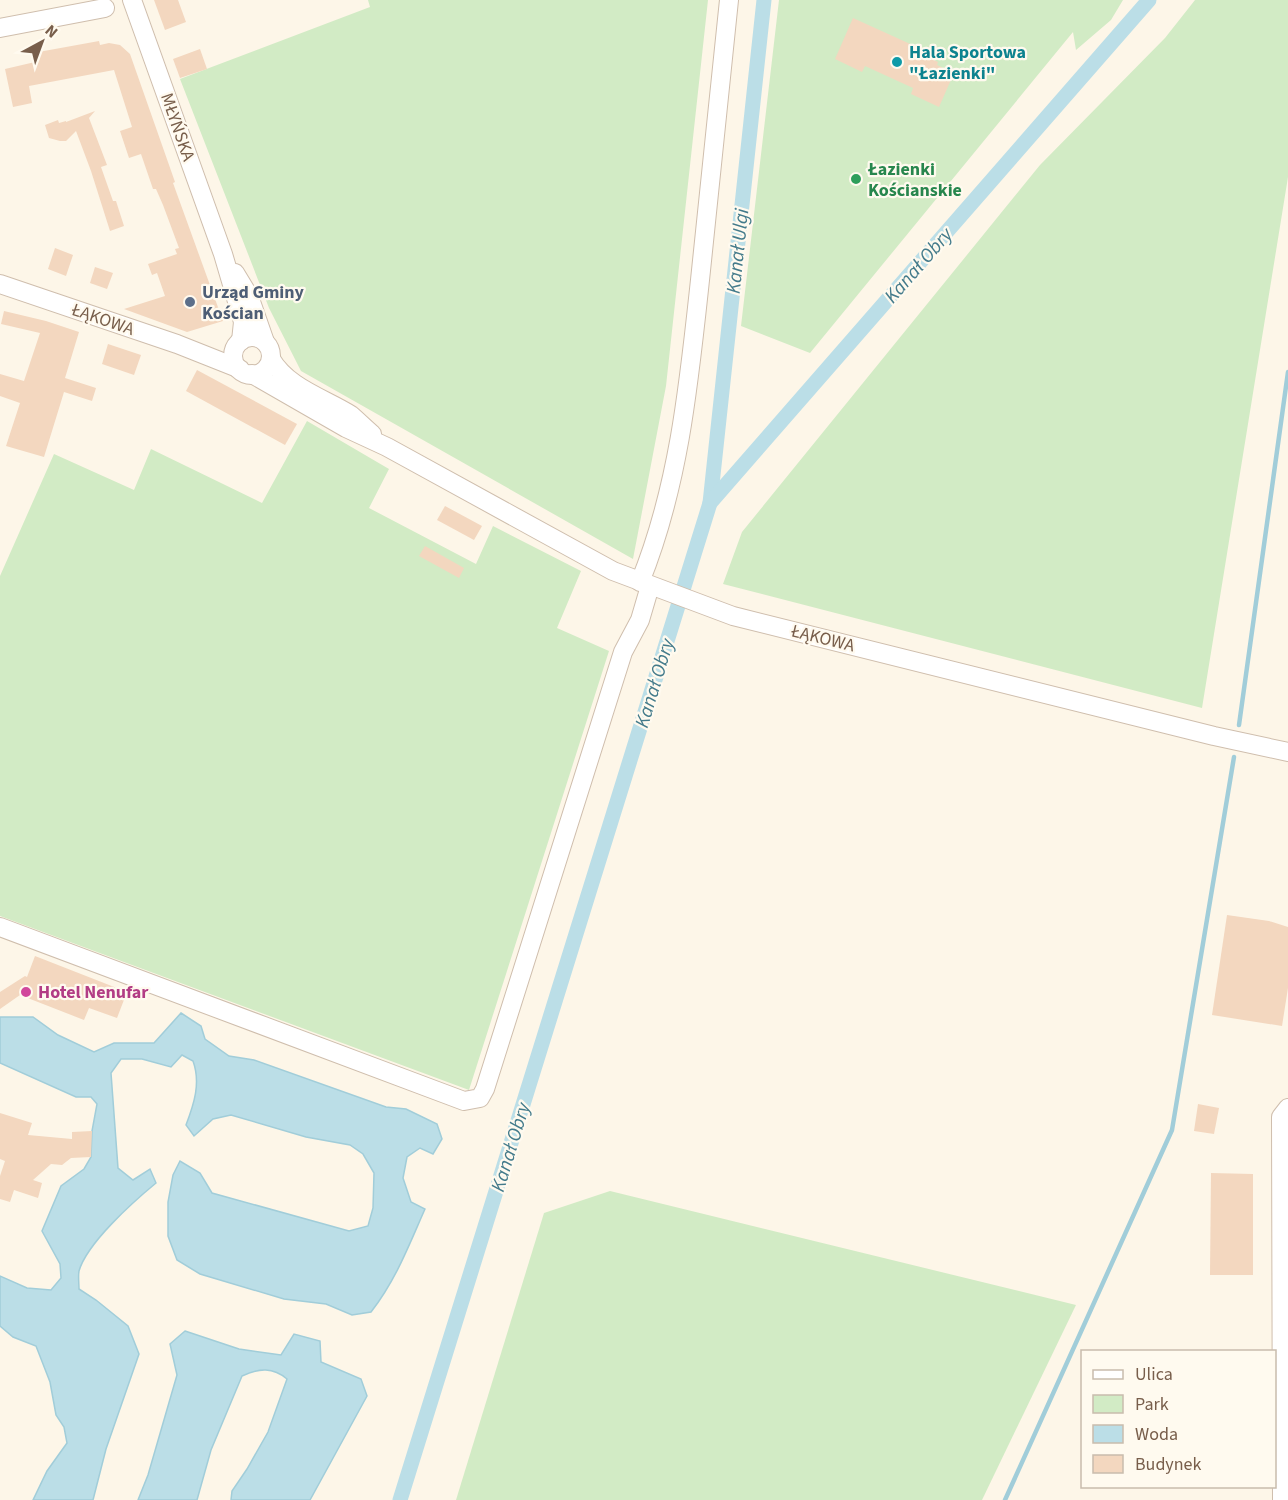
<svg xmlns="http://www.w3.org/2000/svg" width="1288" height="1500" font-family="'Source Sans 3',sans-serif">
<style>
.green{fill:#d2ebc5}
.water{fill:#bbdee7;stroke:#a1cdd9;stroke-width:1.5}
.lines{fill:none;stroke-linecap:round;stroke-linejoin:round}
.stream{stroke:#a1cdd9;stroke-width:4.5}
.canal{stroke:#bbdee7;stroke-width:15}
.building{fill:#f3d7bf}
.minor-casing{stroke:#cfbead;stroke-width:20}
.minor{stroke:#fff;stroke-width:18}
.culture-dot{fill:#0f9aa8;stroke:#fffaef;stroke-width:2}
.leisure-dot{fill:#2e9e5b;stroke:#fffaef;stroke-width:2}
.service-dot{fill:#5c6f8a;stroke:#fffaef;stroke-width:2}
.hotel-dot{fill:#d1479c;stroke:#fffaef;stroke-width:2}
.labels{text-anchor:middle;stroke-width:4.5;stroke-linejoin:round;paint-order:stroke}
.culture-label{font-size:18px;font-weight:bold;fill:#0d838f;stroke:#fffaef;text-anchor:start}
.street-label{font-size:18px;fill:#785e4b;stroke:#fffaef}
.leisure-label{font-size:18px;font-weight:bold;fill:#27864d;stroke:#fffaef;text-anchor:start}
.service-label{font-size:18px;font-weight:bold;fill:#4e5e75;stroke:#fffaef;text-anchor:start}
.hotel-label{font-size:18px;font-weight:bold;fill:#b23c85;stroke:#fffaef;text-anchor:start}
.water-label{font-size:20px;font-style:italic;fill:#447b8b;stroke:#fffaef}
</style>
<rect width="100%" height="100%" fill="#fdf6e8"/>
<!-- green -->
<g class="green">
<polygon points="368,0 708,0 666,386 633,559 301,371 269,308 180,79 370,7"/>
<polygon points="779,0 1123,0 1111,20 1076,50 1073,32 810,353 741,326"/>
<polygon points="1195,0 1288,0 1288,177 1202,708 723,584 742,532 1040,165 1165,38"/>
<polygon points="307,421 389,469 369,508 476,564 493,526 581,571 557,628 609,651 469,1090 0,916 0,576 54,454 134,490 151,449 262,503"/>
<polygon points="610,1191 1076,1305 982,1500 456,1500 544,1213"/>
</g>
<!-- water -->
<g class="water">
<path d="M181,1013L201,1026L205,1039L229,1056L254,1060L386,1107L406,1109L437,1124L442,1139L433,1154L420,1148L407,1157L403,1178L411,1202L425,1209C409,1245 396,1280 371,1312L352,1315L326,1304L284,1299L200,1274L177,1260L168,1236V1202L173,1175L180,1161L200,1173L212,1193L349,1231L368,1226L373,1208L374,1173L363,1154L350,1145L306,1137L231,1115L213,1119L194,1136L186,1125C194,1104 201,1083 193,1061L182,1055L171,1067L142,1059H121L111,1073L118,1168L133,1180L150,1169L156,1183C133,1202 87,1243 79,1271C78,1276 79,1284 79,1289L96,1300L128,1326L139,1354L106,1449L93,1500H33L47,1471L67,1443L64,1427L56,1415L50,1382L36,1346L13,1337L0,1326V1276L27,1288L51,1290L61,1278L60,1264L42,1231L61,1186L84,1169L91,1157L92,1131L97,1104L91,1097H76L0,1063V1017H33L58,1035L94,1052L114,1043H154Z"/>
<path d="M185,1331L239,1349L281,1355L294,1334L320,1341L321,1362L361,1379L367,1396L310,1500H231L232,1491L247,1469L268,1432L287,1379C273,1367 259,1368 242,1376L211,1450L197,1500H138L148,1475L177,1375L170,1344Z"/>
</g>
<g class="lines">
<!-- stream -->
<g class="stream">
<polyline points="1239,725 1288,372"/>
<polyline points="1005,1500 1172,1130 1234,757"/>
</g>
<!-- canal -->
<g class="canal">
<polyline points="710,503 764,0"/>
<polyline points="400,1500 710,503 1149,0"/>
</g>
</g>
<!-- building -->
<g class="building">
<polygon points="154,0 178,0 186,22 165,30"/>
<polygon points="853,18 930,53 928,57 938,62 937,65 954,73 939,107 911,94 913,88 865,66 862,72 835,59"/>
<polygon points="99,41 100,45 109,43 120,45 130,54 175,182 173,183 223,321 187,332 124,309 165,296 157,273 152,275 148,264 177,254 175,249 179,248 163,205 156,189 153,189 141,154 129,158 120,131 132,127 114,70 29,86 32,103 13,107 5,69 35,62 33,53"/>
<polygon points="200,49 207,69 180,78 173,59"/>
<polygon points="95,111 89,118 107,165 101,167 113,201 116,201 124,226 110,231 91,171 76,131 66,141 60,141 49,138 45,125 58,120 59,123 66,121 66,122"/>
<polygon points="55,248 73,255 66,276 48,269"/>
<polygon points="95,267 113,273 107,289 90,283"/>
<polygon points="4,311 46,321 79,332 65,378 96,388 92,401 64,392 44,457 6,446 20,403 0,396 0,374 24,381 40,333 1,324"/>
<polygon points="108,344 141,355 134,375 102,364"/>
<polygon points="197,370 297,424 285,445 186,391"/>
<polygon points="445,506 482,526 474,540 437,520"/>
<polygon points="425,546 464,568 459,578 419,556"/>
<polygon points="1227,915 1269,921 1288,927 1288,988 1282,1026 1212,1015"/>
<polygon points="35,956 127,992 117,1018 89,1008 84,1020 20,995 0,1009 0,992 25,976 27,977"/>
<polygon points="1198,1104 1219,1108 1214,1134 1194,1131"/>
<polygon points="0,1113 32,1123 28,1135 72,1139 72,1132 92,1131 91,1157 71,1158 62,1165 51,1164 33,1180 42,1183 38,1198 14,1190 10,1202 0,1199 0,1176 5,1161 0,1159"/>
<polygon points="1211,1173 1253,1174 1253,1275 1210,1275"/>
</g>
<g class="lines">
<!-- minor casing -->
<g class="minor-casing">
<g id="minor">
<polyline points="132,0 223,254 243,322 241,341"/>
<polyline points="0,28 105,8"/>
<polyline points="235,273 249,296 265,342"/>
<polyline points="0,284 177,344 240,369"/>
<circle cx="252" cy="356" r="19"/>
<path d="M271,359C288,388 324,398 351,415C358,421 365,428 372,434"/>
<polyline points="252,374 346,428 387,447 613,571 733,616 1214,736 1288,752"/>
<path d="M640,582C679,486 689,383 700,280C710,187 719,93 729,0"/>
<polyline points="0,927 464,1101 480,1098 485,1089 623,652 640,620 650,586"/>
<polyline points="1282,1500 1281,1117 1288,1108"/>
</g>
</g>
<!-- minor -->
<use href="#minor" class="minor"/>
</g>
<!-- markers -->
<circle class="culture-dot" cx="897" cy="62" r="6"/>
<circle class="leisure-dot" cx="856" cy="179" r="6"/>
<circle class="service-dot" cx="190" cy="302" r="6"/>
<circle class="hotel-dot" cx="26" cy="992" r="6"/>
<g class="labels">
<!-- culture labels -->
<g class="culture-label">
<text x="909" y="58">Hala Sportowa<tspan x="909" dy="21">"Łazienki"</tspan></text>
</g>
<!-- street labels -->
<g class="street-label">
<text transform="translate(178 127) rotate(71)" y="6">MŁYŃSKA</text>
<text transform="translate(103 319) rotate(19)" y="6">ŁĄKOWA</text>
<text transform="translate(823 638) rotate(14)" y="6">ŁĄKOWA</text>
</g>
<!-- leisure labels -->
<g class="leisure-label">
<text x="868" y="175">Łazienki<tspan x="868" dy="21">Kościanskie</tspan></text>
</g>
<!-- service labels -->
<g class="service-label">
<text x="202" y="298">Urząd Gminy<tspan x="202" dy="21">Kościan</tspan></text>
</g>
<!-- hotel labels -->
<g class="hotel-label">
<text x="38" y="998">Hotel Nenufar</text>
</g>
<!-- water labels -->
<g class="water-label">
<text transform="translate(737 251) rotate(-84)" y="7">Kanał Ulgi</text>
<text transform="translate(918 265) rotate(-49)" y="7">Kanał Obry</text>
<text transform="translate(654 683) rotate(-73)" y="7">Kanał Obry</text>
<text transform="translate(510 1147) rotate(-73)" y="7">Kanał Obry</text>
</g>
</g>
<!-- legend -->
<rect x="1081" y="1350" width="195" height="138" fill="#fffaef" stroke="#c9bcad" stroke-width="1.5"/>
<rect x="1093" y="1370" width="30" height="9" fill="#ffffff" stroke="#c9bcad" stroke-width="1.5"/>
<text x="1135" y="1380" font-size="18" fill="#785e4b">Ulica</text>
<rect x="1093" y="1395" width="30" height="18" fill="#d2ebc5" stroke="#c9bcad" stroke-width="1.5"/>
<text x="1135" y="1410" font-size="18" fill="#785e4b">Park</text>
<rect x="1093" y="1425" width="30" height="18" fill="#bbdee7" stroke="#c9bcad" stroke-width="1.5"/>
<text x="1135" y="1440" font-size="18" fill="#785e4b">Woda</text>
<rect x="1093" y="1455" width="30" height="18" fill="#f3d7bf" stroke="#c9bcad" stroke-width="1.5"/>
<text x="1135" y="1470" font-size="18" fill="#785e4b">Budynek</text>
<!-- north arrow -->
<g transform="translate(42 42) rotate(41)" stroke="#fffaef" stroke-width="4.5" paint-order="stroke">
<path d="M0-4.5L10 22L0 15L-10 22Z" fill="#785e4b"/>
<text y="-9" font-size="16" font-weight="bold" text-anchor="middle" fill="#785e4b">N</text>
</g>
</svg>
